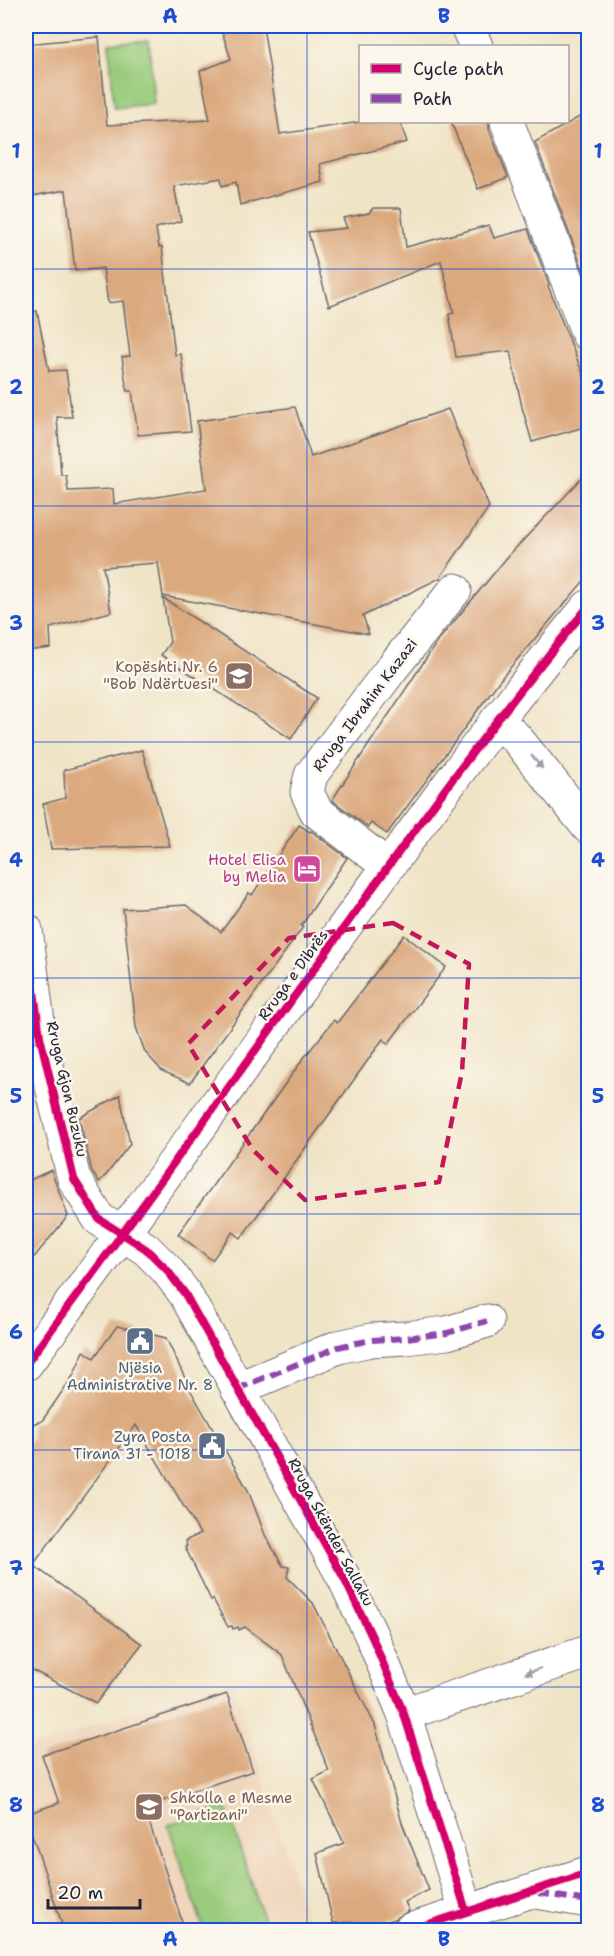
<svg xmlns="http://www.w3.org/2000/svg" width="614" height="1956" font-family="'Shantell Sans',sans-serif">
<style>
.built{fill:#efd6bc}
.green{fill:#99cc7c;stroke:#5e775c;stroke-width:1.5}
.building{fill:#dba97e}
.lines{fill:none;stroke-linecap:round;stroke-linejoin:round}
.minor-casing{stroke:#6a666c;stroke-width:35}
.major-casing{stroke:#6a666c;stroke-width:35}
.minor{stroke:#fff;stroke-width:33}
.major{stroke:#fff;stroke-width:33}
.quiet{stroke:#8e44ad;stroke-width:6;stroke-dasharray:12 6;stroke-linecap:butt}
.cycleway-casing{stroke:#fbf7ec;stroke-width:11}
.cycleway{stroke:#d6006c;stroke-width:8}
.oneway{fill:#9c9ca7}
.marked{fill:none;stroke:#c2185b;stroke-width:4.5;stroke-dasharray:12 8;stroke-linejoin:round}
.grid{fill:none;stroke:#1d4ed8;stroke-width:1.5;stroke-opacity:0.55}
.labels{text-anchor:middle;stroke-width:5;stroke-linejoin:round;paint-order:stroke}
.education-label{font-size:15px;fill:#785e54;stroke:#fbf7ec;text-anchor:end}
.street-label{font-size:15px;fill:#22223b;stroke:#fbf7ec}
.hotel-label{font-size:15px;fill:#b23c85;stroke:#fbf7ec;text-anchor:end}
.service-label{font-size:15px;fill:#4e5e75;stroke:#fbf7ec}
.neatline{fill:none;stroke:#1d4ed8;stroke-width:2}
.grid-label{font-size:20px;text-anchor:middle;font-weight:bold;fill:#1d4ed8}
</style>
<rect width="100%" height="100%" fill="#fbf7ec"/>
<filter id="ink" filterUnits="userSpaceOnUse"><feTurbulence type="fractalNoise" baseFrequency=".0167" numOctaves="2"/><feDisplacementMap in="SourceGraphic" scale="12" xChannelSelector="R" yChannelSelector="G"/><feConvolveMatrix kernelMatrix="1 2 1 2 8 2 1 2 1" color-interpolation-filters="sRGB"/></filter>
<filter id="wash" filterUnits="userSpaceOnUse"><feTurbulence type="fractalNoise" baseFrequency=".008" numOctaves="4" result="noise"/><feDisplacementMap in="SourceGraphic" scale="24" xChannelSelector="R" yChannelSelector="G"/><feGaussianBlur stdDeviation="1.35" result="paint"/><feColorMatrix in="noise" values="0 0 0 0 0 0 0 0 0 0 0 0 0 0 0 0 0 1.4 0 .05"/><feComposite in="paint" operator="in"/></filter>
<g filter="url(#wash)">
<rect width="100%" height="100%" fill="#f0e4c6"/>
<!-- built -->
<polygon class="built" points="233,1679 310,1929 52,1930 26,1854 26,1749"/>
<!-- green -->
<g class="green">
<polygon points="149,40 154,104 114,108 109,43"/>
<polygon points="226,1806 267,1929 261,1930 204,1930 168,1825"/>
</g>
<g id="blocks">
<!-- building -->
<g class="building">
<polygon points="220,26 263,26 280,134 361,122 400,122 407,142 320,164 323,182 240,205 236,182 222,186 221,178 174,186 181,221 156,228 159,247 162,247 175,355 181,354 191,431 138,435 132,391 127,391 122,357 130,356 123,301 108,303 103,268 75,271 66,190 26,197 26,44 99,37 107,125 210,120 200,71 231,59"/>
<polygon points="588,112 588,283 535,142"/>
<polygon points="451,122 489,122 489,129 508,177 478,189"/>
<polygon points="373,208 401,208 406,247 489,225 494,238 528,229 549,285 548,286 588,387 588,426 532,442 522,407 510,351 456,357 449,314 454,313 441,261 329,306 308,232 347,228 343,218 369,213"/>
<polygon points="37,311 49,371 66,370 72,417 57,417 61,475 66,475 68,491 113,489 114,504 206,489 197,421 295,407 311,457 448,409 489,507 440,578 363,616 369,634 163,596 158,563 103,567 111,612 50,628 51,648 26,651 26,424 30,424 26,385 26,313"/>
<polygon points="588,472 588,576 499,681 387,834 371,823 368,827 332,800 437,642 509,555"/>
<polygon points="163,598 317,698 291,739 161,655 170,642"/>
<polygon points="142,750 170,846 51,849 43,804 65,798 64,770"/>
<polygon points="299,825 310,832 311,831 347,858 301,926 303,927 190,1083 162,1071 145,1052 136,1027 123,909 186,905 221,932 249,893 252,895"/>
<polygon points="404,935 446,967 388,1044 383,1039 241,1238 233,1232 212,1260 178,1234 303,1059 334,1020 337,1023"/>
<polygon points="120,1095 130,1144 107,1174 99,1182 92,1172 79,1118"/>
<polygon points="51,1170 68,1216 26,1267 26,1182"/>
<polygon points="117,1326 166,1338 192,1393 248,1490 265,1535 283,1566 289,1567 287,1577 313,1603 375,1725 402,1823 429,1890 405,1902 409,1911 395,1919 364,1929 360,1922 333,1923 317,1853 344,1843 313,1779 329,1771 282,1655 245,1627 239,1630 238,1627 233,1629 232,1626 228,1627 213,1599 211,1600 185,1547 187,1546 185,1541 200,1534 136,1425 33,1565 142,1644 96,1703 26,1667 26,1447 32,1439 32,1424 42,1421 73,1376 84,1351 94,1358"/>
<polygon points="227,1694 253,1771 144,1807 185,1930 64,1930 26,1816 26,1814 59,1803 42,1755"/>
</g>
</g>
</g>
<g filter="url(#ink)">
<use href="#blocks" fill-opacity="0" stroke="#6a666c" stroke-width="1.5"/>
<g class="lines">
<!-- minor casing -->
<g class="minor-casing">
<g id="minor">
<polyline points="467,26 476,46"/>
<polyline points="507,122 588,334"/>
<polyline points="497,720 517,739 588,827"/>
<polyline points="388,866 316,811 307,792 311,775 392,668 455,590"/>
<polyline points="26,930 40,1037 74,1179 99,1219 146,1249 167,1270 185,1294 344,1578 373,1639 404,1714 466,1911"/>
<polyline points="237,1389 338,1347 371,1340 406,1338 447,1333 487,1321"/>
<polyline points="404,1714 588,1652"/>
<polyline points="537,1892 588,1901"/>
<polyline points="410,1930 588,1873"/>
</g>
</g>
<!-- major casing -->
<g class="major-casing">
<path id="major" d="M26,1364C126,1230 224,1094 322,958C408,839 494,719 588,607"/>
</g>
<!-- minor -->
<use href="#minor" class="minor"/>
<!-- major -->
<use href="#major" class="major"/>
<!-- quiet -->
<g class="quiet">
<polyline points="26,1043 40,1037"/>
<polyline points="237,1389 338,1347 371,1340 406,1338 447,1333 487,1321"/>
<polyline points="538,1893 588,1901"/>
</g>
<!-- cycleway casing -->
<g class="cycleway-casing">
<g id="cycleway">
<polyline points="26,930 40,1037 74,1179 99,1219 146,1249 167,1270 185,1294 344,1578 373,1639 404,1714 466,1911"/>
<path d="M26,1364C126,1230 224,1094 322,958C408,839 494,719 588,607"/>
<polyline points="410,1930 588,1873"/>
</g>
</g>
<!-- cycleway -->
<use href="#cycleway" class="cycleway"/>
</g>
<!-- one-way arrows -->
<defs><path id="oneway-solid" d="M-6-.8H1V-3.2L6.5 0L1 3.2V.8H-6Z" transform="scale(1.5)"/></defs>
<g class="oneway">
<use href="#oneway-solid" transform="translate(537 762) rotate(50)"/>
<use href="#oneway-solid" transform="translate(533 1671) rotate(161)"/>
</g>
</g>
<!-- marked area -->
<path class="marked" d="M393,923L469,964L462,1072L439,1182L305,1200L253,1150L188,1044L289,938Z"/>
<!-- grid -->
<path class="grid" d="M307,26V1930M26,269H588M26,506H588M26,742H588M26,978H588M26,1214H588M26,1450H588M26,1687H588"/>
<!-- icons -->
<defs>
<g id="school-square" transform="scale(1.5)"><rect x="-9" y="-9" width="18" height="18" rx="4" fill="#8d6e63" stroke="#fbf7ec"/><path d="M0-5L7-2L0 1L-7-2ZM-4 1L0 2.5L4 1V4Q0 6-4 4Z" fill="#fff"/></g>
<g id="hotel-square" transform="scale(1.5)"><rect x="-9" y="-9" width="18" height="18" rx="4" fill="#d1479c" stroke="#fbf7ec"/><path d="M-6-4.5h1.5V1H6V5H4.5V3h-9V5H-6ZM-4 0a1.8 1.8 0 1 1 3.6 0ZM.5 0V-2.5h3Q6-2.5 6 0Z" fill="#fff"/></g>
<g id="civic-square" transform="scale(1.5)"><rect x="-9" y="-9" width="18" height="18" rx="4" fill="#5c6f8a" stroke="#fbf7ec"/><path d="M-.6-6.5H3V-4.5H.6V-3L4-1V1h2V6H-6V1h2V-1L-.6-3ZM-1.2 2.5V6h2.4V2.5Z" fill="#fff"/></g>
</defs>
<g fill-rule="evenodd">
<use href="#school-square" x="239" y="676"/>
<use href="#hotel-square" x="307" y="869"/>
<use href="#civic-square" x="140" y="1341"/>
<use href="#civic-square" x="212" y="1446"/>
<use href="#school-square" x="149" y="1807"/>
</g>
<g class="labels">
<!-- education labels -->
<g class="education-label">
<text x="218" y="672">Kopështi Nr. 6<tspan x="218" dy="17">"Bob Ndërtuesi"</tspan></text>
<text x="170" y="1803" text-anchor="start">Shkolla e Mesme<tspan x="170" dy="17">"Partizani"</tspan></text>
</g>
<!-- street labels -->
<g class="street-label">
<text transform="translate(365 705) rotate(-53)" y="5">Rruga Ibrahim Kazazi</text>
<text transform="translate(293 975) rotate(-54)" y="5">Rruga e Dibrës</text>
<text transform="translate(67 1089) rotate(77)" y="5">Rruga Gjon Buzuku</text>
<text transform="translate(331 1532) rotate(62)" y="5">Rruga Skënder Sallaku</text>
</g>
<!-- hotel labels -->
<g class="hotel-label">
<text x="286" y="865">Hotel Elisa<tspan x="286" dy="17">by Melia</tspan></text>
</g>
<!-- service labels -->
<g class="service-label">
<text x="140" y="1373">Njësia<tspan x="140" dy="17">Administrative Nr. 8</tspan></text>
<text x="191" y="1442" text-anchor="end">Zyra Posta<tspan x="191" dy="17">Tirana 31 - 1018</tspan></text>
</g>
</g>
<!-- margin -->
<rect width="614" height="1956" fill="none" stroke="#fbf7ec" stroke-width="66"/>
<!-- legend -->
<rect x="359" y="45" width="210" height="78" fill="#fbf7ec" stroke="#a4a2a5" stroke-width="1.5"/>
<rect x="371" y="64" width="30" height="9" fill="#d6006c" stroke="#a4a2a5" stroke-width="1.5"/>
<text x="413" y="75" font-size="18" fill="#22223b">Cycle path</text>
<rect x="371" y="94" width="30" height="9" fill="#8e44ad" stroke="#a4a2a5" stroke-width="1.5"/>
<text x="413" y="105" font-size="18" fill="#22223b">Path</text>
<!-- scale -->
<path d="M48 1899v9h92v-9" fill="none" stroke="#22223b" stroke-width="3"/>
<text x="57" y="1899" font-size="18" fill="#22223b" stroke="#fbf7ec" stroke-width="4.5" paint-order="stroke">20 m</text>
<rect x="33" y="33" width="548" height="1890" class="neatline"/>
<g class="grid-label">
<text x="170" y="23">A</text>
<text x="444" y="23">B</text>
<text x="16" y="158">1</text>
<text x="598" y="158">1</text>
<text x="16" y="394">2</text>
<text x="598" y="394">2</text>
<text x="16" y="630">3</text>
<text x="598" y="630">3</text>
<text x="16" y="867">4</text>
<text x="598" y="867">4</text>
<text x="16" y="1103">5</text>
<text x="598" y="1103">5</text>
<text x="16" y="1339">6</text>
<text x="598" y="1339">6</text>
<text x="16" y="1575">7</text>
<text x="598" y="1575">7</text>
<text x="16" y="1812">8</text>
<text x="598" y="1812">8</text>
<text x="170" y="1946">A</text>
<text x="444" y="1946">B</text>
</g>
</svg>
